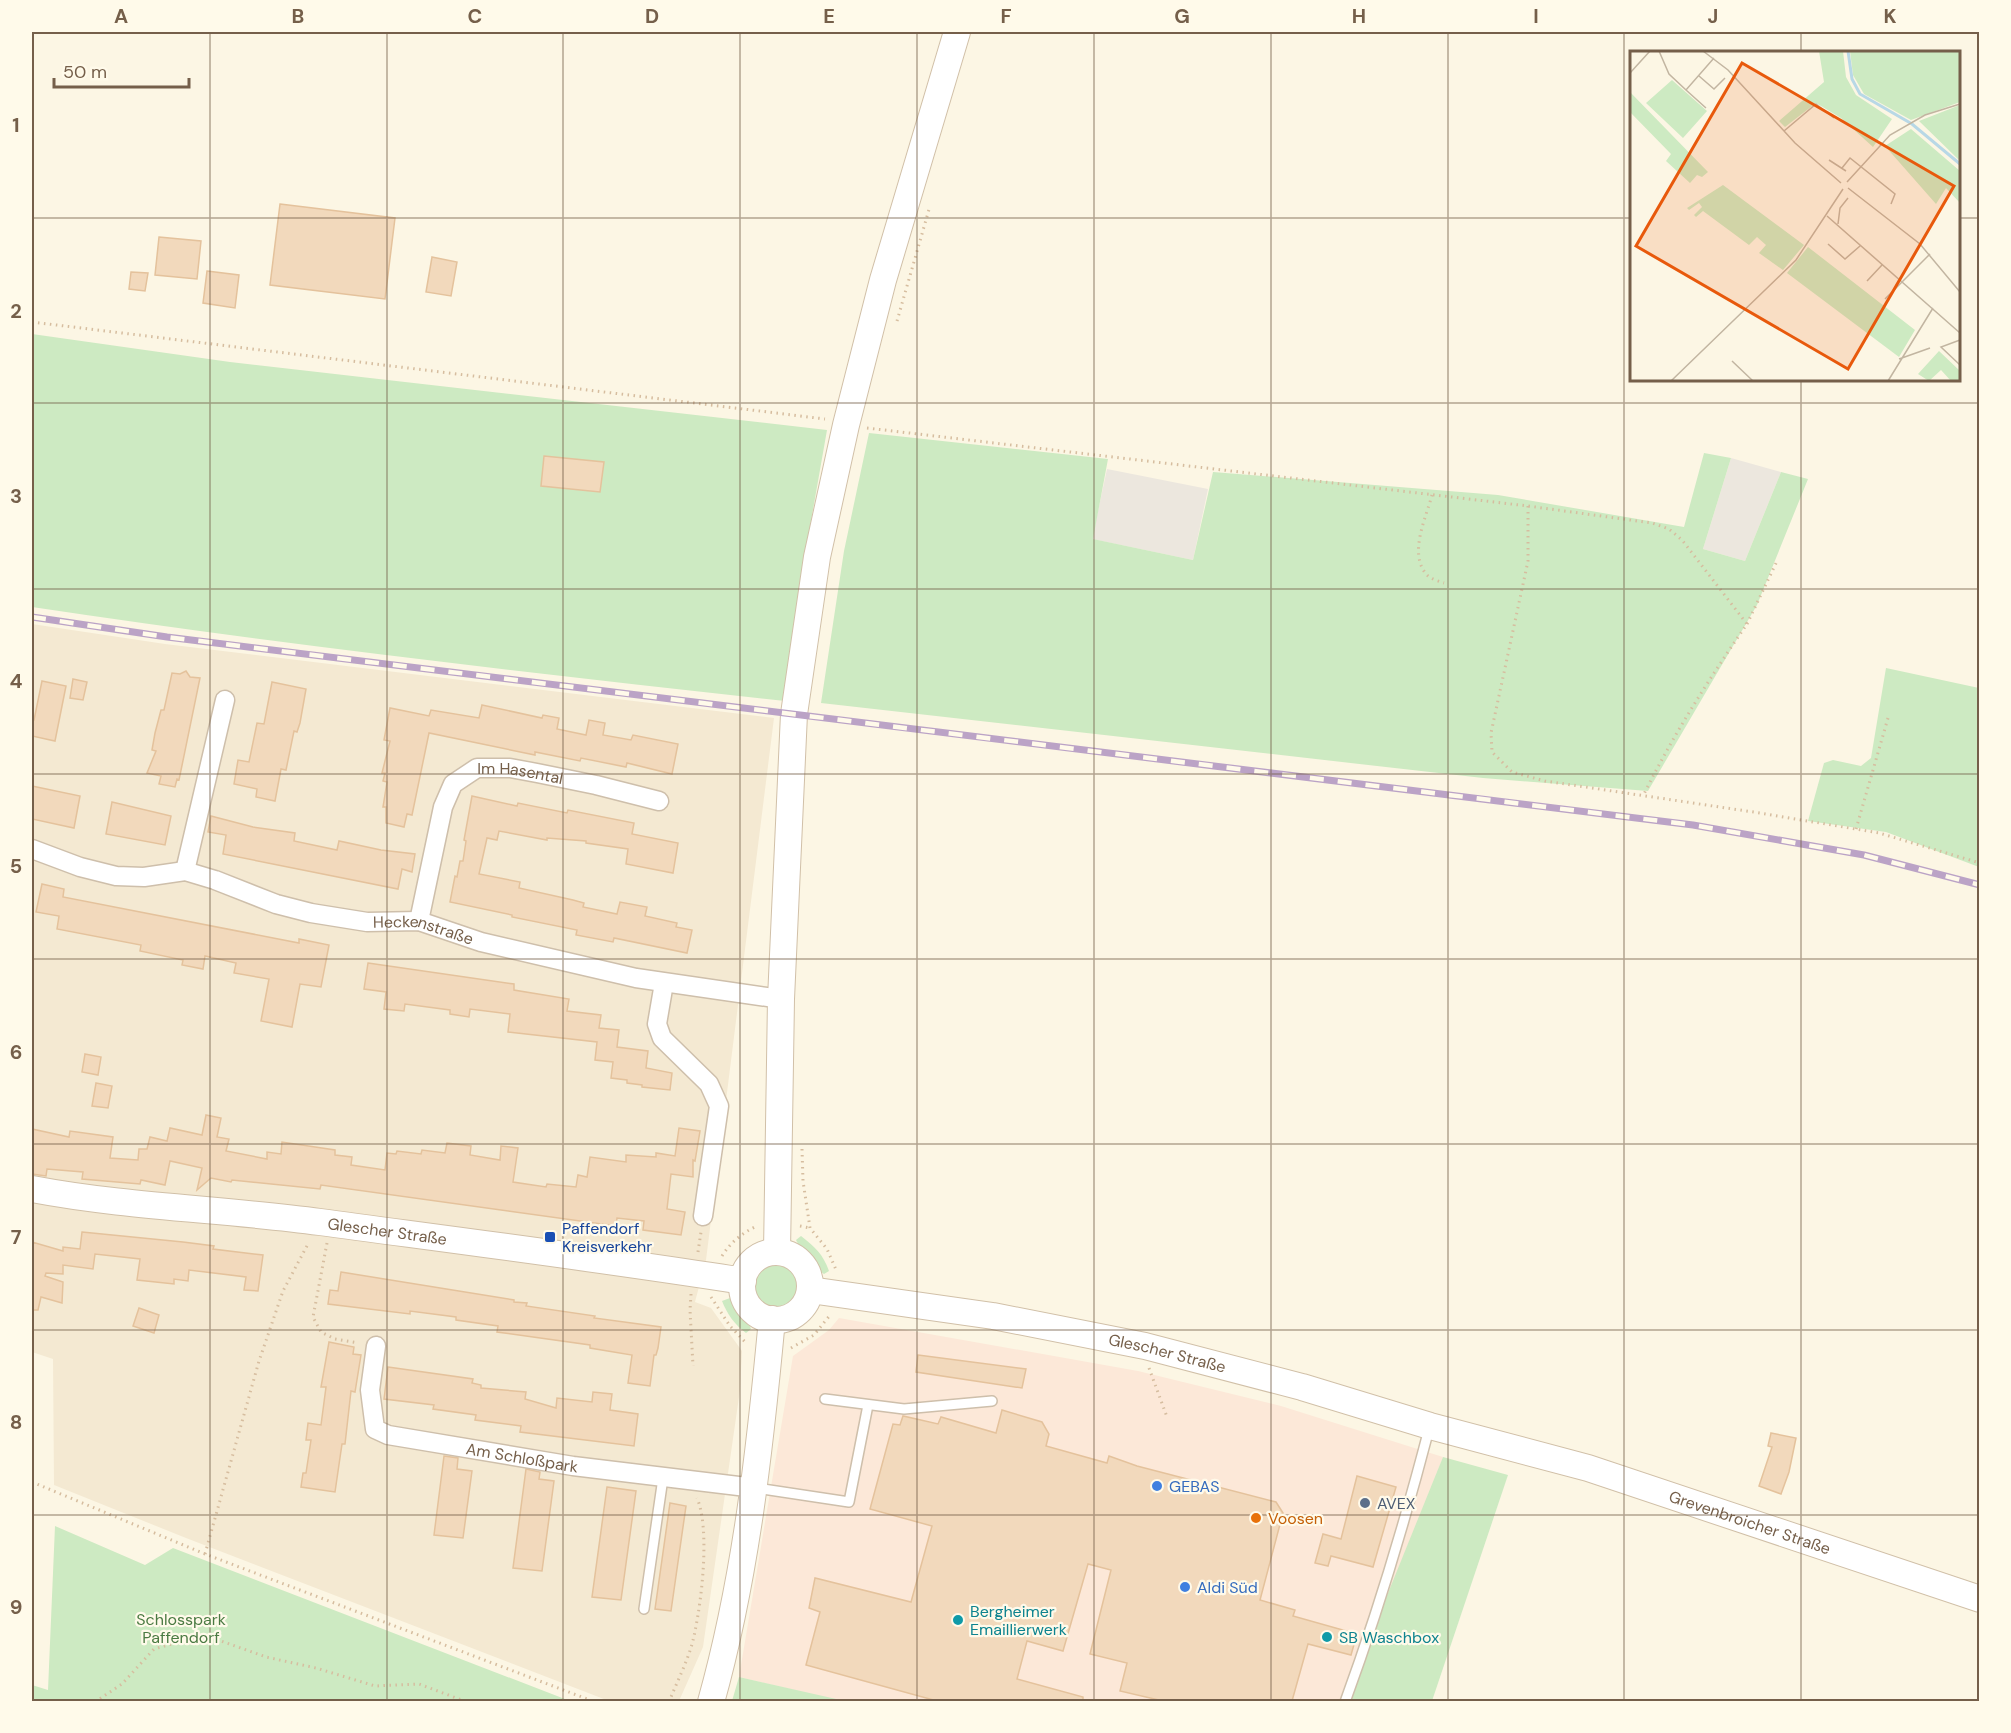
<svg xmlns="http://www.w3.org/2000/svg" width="2011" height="1733" font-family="'DM Sans',sans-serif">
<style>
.residential{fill:#f4e9d2}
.commercial{fill:#fce8d8}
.industrial{fill:#ece7de}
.green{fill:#cdeac2}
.building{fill:#f2d9bc;stroke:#e4c29c;stroke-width:1.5}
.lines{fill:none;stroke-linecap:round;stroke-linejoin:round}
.lane-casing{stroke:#cebfab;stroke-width:12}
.street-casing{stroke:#cebfab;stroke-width:21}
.secondary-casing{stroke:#d1c0a8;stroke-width:28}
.path{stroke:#d6bd9f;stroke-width:3;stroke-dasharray:1.5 4.5;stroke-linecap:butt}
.lane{stroke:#fff;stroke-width:9}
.street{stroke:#fff;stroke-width:18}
.secondary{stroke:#fff;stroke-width:26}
.rail-casing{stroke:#bba3c6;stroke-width:7}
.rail{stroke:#fffaea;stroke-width:4.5;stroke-dasharray:14;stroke-linecap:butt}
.grid{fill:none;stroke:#755f4a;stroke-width:1.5;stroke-opacity:0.55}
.transit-dot{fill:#1a4fb4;stroke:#fffaea;stroke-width:2}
.shop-dot{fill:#3f7fe0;stroke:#fffaea;stroke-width:2}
.service-dot{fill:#5c6f8a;stroke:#fffaea;stroke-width:2}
.food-dot{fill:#e8710a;stroke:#fffaea;stroke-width:2}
.culture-dot{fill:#0f9aa8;stroke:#fffaea;stroke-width:2}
.labels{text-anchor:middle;stroke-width:4.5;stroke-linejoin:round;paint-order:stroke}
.street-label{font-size:16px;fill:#755f4a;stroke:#fffaea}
.transit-label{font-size:16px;fill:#164399;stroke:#fffaea;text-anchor:start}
.shop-label{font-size:16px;fill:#366cbe;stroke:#fffaea;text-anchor:start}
.service-label{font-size:16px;fill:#4e5e75;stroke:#fffaea;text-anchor:start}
.food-label{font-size:16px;fill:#c56008;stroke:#fffaea;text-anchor:start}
.culture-label{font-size:16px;fill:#0d838f;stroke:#fffaea;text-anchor:start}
.park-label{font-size:16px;fill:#4a7a42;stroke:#fffaea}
.inset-river{fill:none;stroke:#b8d8e6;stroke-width:3}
.inset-road{fill:none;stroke:#c2b5a1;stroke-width:1.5}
.view{fill:#e8590c;fill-opacity:0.15;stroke:#e8590c;stroke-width:3}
.inset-edge{fill:none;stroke:#755f4a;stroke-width:3}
.neatline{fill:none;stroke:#755f4a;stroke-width:2}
.grid-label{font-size:20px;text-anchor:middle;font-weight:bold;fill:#755f4a}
</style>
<rect width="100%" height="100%" fill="#fcf6e4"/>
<!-- residential -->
<polygon class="residential" points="32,624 165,644 774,718 706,1260 695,1302 711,1308 742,1351 740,1390 703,1647 679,1701 609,1701 186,1538 54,1485 53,1359 32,1352"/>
<!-- commercial -->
<polygon class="commercial" points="839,1318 1138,1371 1281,1406 1443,1457 1353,1701 845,1702 739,1677 793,1356 829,1330"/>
<!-- industrial -->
<g class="industrial">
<polygon points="1731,458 1781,472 1745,561 1703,549"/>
<polygon points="1107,469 1208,489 1193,560 1092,539"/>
</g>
<!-- green -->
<g class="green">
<path d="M32,334L230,362L827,430L801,578L785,701C533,673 282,645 32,607Z"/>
<polygon points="869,433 1108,459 1093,539 1193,560 1213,472 1498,495 1684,527 1704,453 1731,458 1703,549 1745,561 1781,472 1808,479 1757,605 1648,791 1483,778 821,703 844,551"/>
<polygon points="1886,668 1979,688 1979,867 1886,832 1808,821 1824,763 1833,760 1861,766 1871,758"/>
<path d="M801,1236C815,1247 823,1254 829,1271L824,1274C814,1267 816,1262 809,1255C803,1249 800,1248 796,1240Z"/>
<circle cx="776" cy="1286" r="23"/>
<path d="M730,1298L747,1319L751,1329L746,1333C735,1325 727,1314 722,1301Z"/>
<polygon points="1443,1457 1508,1475 1432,1701 1344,1702"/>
<polygon points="55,1526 145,1565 173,1548 570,1701 32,1701 32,1685 48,1690"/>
<polygon points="739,1677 845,1701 732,1701"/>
</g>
<!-- building -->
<g class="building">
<polygon points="280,204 395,218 385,299 270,285"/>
<polygon points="159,237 201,241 197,279 155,275"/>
<polygon points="432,257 457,262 451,296 426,292"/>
<polygon points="207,271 239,275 235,308 203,303"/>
<polygon points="131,272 148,273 145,291 129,289"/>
<polygon points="544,456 604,462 600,492 541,486"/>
<polygon points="186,671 190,677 200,678 179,780 177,779 175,787 159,784 161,776 147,773 156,751 152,750 155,733 161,710 164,710 172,673 180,674"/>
<polygon points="73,679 87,682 83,700 70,698"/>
<polygon points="42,681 66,686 55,741 32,736 32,720 34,720"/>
<polygon points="272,682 306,689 300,723 297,732 294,731 286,770 281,769 275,801 256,797 257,789 234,784 238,760 249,762 257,723 264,724"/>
<polygon points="482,705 542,718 543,715 559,718 557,729 586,735 589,720 605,723 603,735 631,740 633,735 678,744 672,774 627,763 626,767 581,758 580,761 535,752 535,755 429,733 412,815 407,814 404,827 386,823 386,807 383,807 387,782 383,781 385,773 382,773 390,741 384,740 390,708 429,716 431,710 479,718"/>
<polygon points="32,786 80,796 74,828 32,819"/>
<polygon points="472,796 517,806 518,803 567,813 568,810 634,823 632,834 678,843 673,873 626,864 628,849 586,843 586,841 547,838 547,840 499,831 497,840 487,838 479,874 520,882 519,888 573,900 584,903 583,907 617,914 620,902 647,907 645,916 677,923 676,927 692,930 687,953 614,938 613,942 576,935 577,930 512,917 512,915 450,902 455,876 457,877 460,861 463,861 466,841 464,840"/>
<polygon points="112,802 171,816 165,845 106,834"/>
<polygon points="211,816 253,827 295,833 294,841 337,850 339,841 381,850 415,854 412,872 402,869 398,889 223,854 226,835 208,832"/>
<polygon points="42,884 64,889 63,897 299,943 299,939 329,945 321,987 300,984 292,1027 261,1021 269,979 234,973 236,963 205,956 203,969 182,965 183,960 140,951 141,945 57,929 59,916 36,912"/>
<polygon points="368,963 514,984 514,990 569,999 567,1011 601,1015 599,1028 619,1030 617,1047 648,1051 646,1068 672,1073 670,1090 642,1087 642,1085 627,1083 627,1080 611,1078 613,1062 595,1060 597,1042 508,1032 510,1014 470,1009 469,1017 450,1014 450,1010 405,1004 404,1011 384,1009 386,992 364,989"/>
<polygon points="85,1054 101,1057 98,1075 82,1072"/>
<polygon points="96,1083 112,1086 108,1108 92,1106"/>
<polygon points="206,1115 221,1118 217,1137 229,1139 226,1151 267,1159 267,1152 281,1154 282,1142 335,1150 335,1155 352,1157 351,1165 385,1170 387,1153 396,1154 397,1151 421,1154 422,1150 445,1153 447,1143 471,1146 470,1155 500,1160 501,1146 518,1148 513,1182 546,1187 547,1184 576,1187 578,1175 587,1177 590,1157 626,1162 626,1155 656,1157 656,1153 675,1156 679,1128 700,1131 695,1161 693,1160 693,1177 671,1174 667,1209 685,1212 681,1235 643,1230 644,1221 617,1218 616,1226 321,1185 320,1189 232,1180 231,1182 211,1178 197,1190 202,1168 170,1161 165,1185 141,1180 140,1184 82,1179 83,1172 47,1169 46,1176 32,1174 32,1129 69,1137 70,1131 113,1137 110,1158 138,1160 139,1149 147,1149 150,1137 167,1141 170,1128 202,1135"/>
<polygon points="82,1232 183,1242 214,1246 213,1249 263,1255 258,1291 244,1290 246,1277 189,1270 188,1281 174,1279 174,1284 137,1280 140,1259 95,1254 93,1269 63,1265 63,1274 46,1273 45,1276 63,1282 62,1303 41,1297 38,1310 32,1310 32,1242 63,1251 63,1247 80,1249"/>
<polygon points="341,1272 514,1300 514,1302 527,1303 526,1306 595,1316 594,1318 661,1327 658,1348 656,1355 654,1355 650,1386 628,1383 632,1355 590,1348 590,1345 497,1332 498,1326 456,1320 456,1317 410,1311 410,1314 328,1304 330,1290 338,1291"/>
<polygon points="139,1308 159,1315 154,1333 133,1326"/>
<polygon points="329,1342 354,1347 353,1354 361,1355 355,1392 351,1391 345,1444 342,1444 335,1492 301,1487 303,1473 306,1473 311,1440 306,1440 308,1423 321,1425 326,1387 321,1387"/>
<polygon points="918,1355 1026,1369 1022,1388 916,1372"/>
<polygon points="388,1367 473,1379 472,1383 481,1385 481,1388 526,1392 525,1399 556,1408 557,1398 592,1402 593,1392 612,1394 610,1410 638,1414 634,1446 520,1432 521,1426 475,1420 476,1415 433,1409 434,1405 384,1399"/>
<polygon points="1002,1410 1042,1422 1049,1434 1046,1446 1107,1463 1109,1456 1137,1466 1276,1502 1283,1513 1260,1600 1295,1610 1293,1616 1357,1634 1351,1655 1308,1644 1292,1701 1163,1701 1120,1691 1127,1663 1090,1654 1111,1570 1088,1564 1063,1651 1027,1641 1017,1679 1083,1697 1083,1701 937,1701 806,1665 820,1612 809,1608 815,1578 911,1602 932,1526 870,1509 893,1424 900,1425 903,1416 938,1424 941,1417 996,1433"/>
<polygon points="1771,1433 1796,1438 1789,1472 1781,1494 1759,1486 1772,1447 1768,1446"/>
<polygon points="444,1456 458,1458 457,1469 472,1471 463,1538 434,1535"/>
<polygon points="526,1469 540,1472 539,1479 554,1481 542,1571 513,1568"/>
<polygon points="1357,1476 1396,1487 1373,1567 1331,1556 1328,1566 1315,1563 1323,1534 1341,1539"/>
<polygon points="607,1487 636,1491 621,1600 592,1597"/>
<polygon points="670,1503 686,1506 671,1611 655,1609"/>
</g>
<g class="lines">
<!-- lane casing -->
<g class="lane-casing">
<g id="lane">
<polyline points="825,1399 904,1409 992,1401"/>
<polyline points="756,1488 849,1502 868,1405"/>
<polyline points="644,1609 663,1478"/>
<path d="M1345,1702C1378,1612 1405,1521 1429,1429"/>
</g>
</g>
<!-- street casing -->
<g class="street-casing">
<g id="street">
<path id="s1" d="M32,849L80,867L116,876L144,877L185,871L215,880L276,904L311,913L367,922L419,921L481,942L636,978L781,999"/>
<polyline points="185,871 225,700"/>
<path id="s2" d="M419,921L443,807L453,784L477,768H510L537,773L596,785L659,801"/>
<polyline points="664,983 657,1024 662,1038 709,1084 719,1106 703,1216"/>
<path id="s3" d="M376,1346L370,1390L375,1429L388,1435L573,1466L755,1488"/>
</g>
</g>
<!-- secondary casing -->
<g class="secondary-casing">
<g id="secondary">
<path id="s4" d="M32,1189C127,1207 224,1209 320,1222C461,1241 603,1259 743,1281"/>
<polyline points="777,1252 781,999 794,714 817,557 846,425 883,280 957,32"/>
<circle cx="776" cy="1286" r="34"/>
<path id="s5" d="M810,1290L993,1316L1145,1346L1302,1387L1430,1426L1588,1468L1980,1599"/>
<path d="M711,1702C746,1577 760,1448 772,1319"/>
</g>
</g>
<!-- path -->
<g class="path">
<polyline points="897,321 930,206"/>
<polyline points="32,322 825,419"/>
<path d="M867,428L1528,506L1652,523L1669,529L1682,540L1747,624C1709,679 1673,735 1643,796"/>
<path d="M1432,495C1426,518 1408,554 1427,575C1431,579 1438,581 1444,583"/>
<polyline points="1528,506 1528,561 1491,733 1492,752 1512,772 1545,781 1760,813 1879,833 1980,863"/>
<polyline points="1747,624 1778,559"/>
<polyline points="1856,829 1888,718"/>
<polyline points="802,1149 803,1181 810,1228 827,1249 837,1272"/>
<polyline points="800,1226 810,1228"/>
<polyline points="327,1243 313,1317 321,1332 335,1339 358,1343"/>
<polyline points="698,1252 701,1232"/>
<path d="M722,1256C731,1242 742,1233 757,1226"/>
<polyline points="691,1294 690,1310 693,1366"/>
<polyline points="711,1297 730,1326 747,1344"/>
<polyline points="791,1348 814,1335 831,1314"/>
<polyline points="1149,1368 1167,1417"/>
<polyline points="32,1482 205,1554 595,1702"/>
<polyline points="205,1554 259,1361 283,1291 309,1242"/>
<polyline points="95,1702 122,1684 154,1649 197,1637 218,1640 266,1657 316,1668 375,1686 419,1684 467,1702"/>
<path d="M669,1702C678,1679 691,1655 695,1631C702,1598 710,1528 697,1498"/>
</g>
<!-- lane -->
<use href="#lane" class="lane"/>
<!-- street -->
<use href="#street" class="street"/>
<!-- secondary -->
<use href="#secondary" class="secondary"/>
<!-- rail casing -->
<g class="rail-casing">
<polyline id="rail" points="32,617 167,637 1693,825 1864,855 1980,885"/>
</g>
<!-- rail -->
<use href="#rail" class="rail"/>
</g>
<!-- grid -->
<path class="grid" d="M210,32V1702M387,32V1702M563,32V1702M740,32V1702M917,32V1702M1094,32V1702M1271,32V1702M1448,32V1702M1624,32V1702M1801,32V52M32,218H1632M1958,218H1980M1801,380V1702M32,403H1980M32,589H1980M32,774H1980M32,959H1980M32,1144H1980M32,1330H1980M32,1515H1980"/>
<!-- markers -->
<rect class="transit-dot" x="544" y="1231" width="12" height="12" rx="3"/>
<g class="shop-dot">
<circle cx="1157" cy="1486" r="6"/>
<circle cx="1185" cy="1587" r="6"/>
</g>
<circle class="service-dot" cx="1365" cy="1503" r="6"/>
<circle class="food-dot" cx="1256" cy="1518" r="6"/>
<g class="culture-dot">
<circle cx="958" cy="1620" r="6"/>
<circle cx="1327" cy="1637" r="6"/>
</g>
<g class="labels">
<!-- street labels -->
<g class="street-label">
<text dy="6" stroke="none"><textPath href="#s2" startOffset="214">Im Hasental</textPath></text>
<text dy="6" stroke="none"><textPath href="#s1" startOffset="405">Heckenstraße</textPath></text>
<text dy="6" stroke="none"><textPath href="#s4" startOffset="358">Glescher Straße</textPath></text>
<text dy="6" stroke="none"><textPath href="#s5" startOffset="363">Glescher Straße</textPath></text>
<text dy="6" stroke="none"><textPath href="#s3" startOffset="234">Am Schloßpark</textPath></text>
<text dy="6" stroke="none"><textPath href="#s5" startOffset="970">Grevenbroicher Straße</textPath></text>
</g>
<!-- transit labels -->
<g class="transit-label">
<text x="562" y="1234">Paffendorf<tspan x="562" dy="18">Kreisverkehr</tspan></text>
</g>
<!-- shop labels -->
<g class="shop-label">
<text x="1169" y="1492">GEBAS</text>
<text x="1197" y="1593">Aldi Süd</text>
</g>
<!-- service labels -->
<g class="service-label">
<text x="1377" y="1509">AVEX</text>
</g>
<!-- food labels -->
<g class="food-label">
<text x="1268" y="1524">Voosen</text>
</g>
<!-- culture labels -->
<g class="culture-label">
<text x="970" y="1617">Bergheimer<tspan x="970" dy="18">Emaillierwerk</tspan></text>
<text x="1339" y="1643">SB Waschbox</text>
</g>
<!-- park labels -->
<g class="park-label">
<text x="181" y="1625">Schlosspark<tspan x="181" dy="18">Paffendorf</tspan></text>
</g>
</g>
<!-- overview -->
<g transform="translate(1630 51)">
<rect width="330" height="330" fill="#fcf6e4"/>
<path d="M189,0H213L216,26L226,44L262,68L243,96L211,67L186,52L155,76L149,70L194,31ZM220,0H330V51L281,69L234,43L223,24ZM42,29L77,60L53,87L16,52ZM0,41L78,121L72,126L67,124L60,132L36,110L41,103L0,61ZM330,54V110L289,70ZM281,78L330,120V152L316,137L306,153L255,95ZM93,134L174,194L153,219L129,202L136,194L127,186L119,194L73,160L66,166L64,164L72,156L69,152L59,159L57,157ZM178,196L285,279L269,306L157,222ZM309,300L330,320V330H321L311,319L299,330L288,323Z" fill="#cdeac2"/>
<path class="inset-river" d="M218,0L222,28L230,43L282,73L330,113"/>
<path class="inset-road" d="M29,0L39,23L56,39L84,7M73,0L98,19L165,92L211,132M0,22L20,0M69,25L84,38L95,27M56,39L76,57M154,80L186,53L204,67M199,109L216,120M212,117L220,107L265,143L261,153M217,131L260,84L295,64L330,53M218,137L290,193L330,241M197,165L330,282M208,173L210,157L218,147M198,193L215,208L230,195M237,230L252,214M255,248L300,203M330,289L311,296L330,314M269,308L300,297M102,310L123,330M41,330L166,209L213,138M258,330L303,257"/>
<path class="view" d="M112,12L324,135L218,318L6,195Z"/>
<rect width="330" height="330" class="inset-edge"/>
</g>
<!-- border -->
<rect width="2011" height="1733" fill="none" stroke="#fffaea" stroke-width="66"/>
<!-- scale -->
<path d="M54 78v9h135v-9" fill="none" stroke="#755f4a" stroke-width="3"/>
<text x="63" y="78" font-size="18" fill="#755f4a" stroke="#fffaea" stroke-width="4.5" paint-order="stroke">50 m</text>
<rect x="33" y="33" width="1945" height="1667" class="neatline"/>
<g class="grid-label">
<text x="121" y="23">A</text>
<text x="298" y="23">B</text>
<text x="475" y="23">C</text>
<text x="652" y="23">D</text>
<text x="829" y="23">E</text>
<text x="1006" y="23">F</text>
<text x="1182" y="23">G</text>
<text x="1359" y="23">H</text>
<text x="1536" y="23">I</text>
<text x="1713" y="23">J</text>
<text x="1890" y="23">K</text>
<text x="16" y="132">1</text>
<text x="16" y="318">2</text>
<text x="16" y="503">3</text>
<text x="16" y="688">4</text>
<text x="16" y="873">5</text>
<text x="16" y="1059">6</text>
<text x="16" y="1244">7</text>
<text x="16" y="1429">8</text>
<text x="16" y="1614">9</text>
</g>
</svg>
